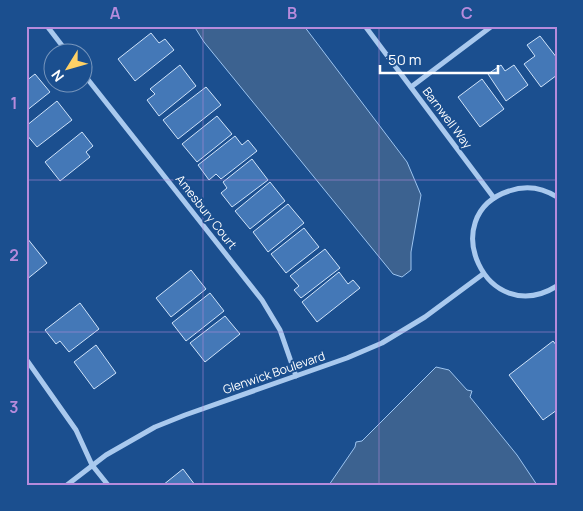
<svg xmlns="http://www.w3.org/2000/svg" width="583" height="511" font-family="Manrope,sans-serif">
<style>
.water{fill:#3c6290;stroke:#9cc4f0}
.building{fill:#4478b7;stroke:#cfe3fa}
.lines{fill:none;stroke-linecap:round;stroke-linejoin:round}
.minor{stroke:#a9c9ee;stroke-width:5}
.grid{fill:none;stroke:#b68bdc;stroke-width:1;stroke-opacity:0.55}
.labels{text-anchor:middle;stroke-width:4;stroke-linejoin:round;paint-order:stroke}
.street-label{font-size:12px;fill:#fff;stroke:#1b4f8f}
.neatline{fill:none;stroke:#b68bdc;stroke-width:2}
.grid-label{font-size:16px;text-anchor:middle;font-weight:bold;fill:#b68bdc}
</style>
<rect width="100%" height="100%" fill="#1b4f8f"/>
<!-- water -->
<g class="water">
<polygon points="194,26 304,26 407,162 421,195 411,252 411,270 402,277 393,274 204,42"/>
<polygon points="436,367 449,370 467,390 472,391 470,397 517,455 537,485 329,485 355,447 356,442 362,441"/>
</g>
<!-- building -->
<g class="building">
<polygon points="151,33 159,43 165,39 174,50 135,81 118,59"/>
<polygon points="540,36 557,58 557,75 541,87 524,64 535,56 527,45"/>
<polygon points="180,65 196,86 159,116 147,100 155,94 150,89"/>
<polygon points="501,65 505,71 514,65 528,85 506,101 488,74"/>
<polygon points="35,74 50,92 26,111 26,81"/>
<polygon points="482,79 504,109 480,127 458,97"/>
<polygon points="206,87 221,105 178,139 163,120"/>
<polygon points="57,101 72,120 37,147 26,134 26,126"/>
<polygon points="217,116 232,134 197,162 182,144"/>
<polygon points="82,132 93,146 86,152 90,157 60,181 45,162"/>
<polygon points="235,136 242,145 248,140 257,151 221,179 216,174 209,180 198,165"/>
<polygon points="252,159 268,180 232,207 221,193 227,188 223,182"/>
<polygon points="270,182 285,201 250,229 235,211"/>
<polygon points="288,204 304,223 268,252 253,232"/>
<polygon points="304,228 319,247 286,273 271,254"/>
<polygon points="27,238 47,263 26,280 26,239"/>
<polygon points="325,249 340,268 301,298 294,290 299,286 290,276"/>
<polygon points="191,270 206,289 171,317 156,298"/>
<polygon points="339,272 348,284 353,280 360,288 317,322 302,302"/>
<polygon points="210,293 224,311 186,341 172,323"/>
<polygon points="80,303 99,329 69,352 60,341 56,344 45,330"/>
<polygon points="225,316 240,334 205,362 190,343"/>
<polygon points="553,341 557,346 557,410 543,420 509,375"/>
<polygon points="96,345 116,373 94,389 74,362"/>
<polygon points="183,469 195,485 163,485"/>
</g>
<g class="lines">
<!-- minor -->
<g class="minor">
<polyline points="47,26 67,52"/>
<polyline points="365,26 494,198"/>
<polyline points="82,72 262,300 280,330 296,376"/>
<polyline points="411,87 492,26"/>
<path d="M557,197C543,188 526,185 509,191C435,215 486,330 557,286"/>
<polyline points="26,359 76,430 92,465 108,485"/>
<polyline points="67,485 106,455 155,427 185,415 347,358 382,343 425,317 483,274"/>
</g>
</g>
<!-- grid -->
<path class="grid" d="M203,26V485M379,26V485M26,180H557M26,332H557"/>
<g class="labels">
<!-- street labels -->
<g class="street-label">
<text transform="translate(447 118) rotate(53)" y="4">Barnwell Way</text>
<text transform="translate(206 212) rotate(52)" y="4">Amesbury Court</text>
<text transform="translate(274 373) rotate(-19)" y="4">Glenwick Boulevard</text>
</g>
</g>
<!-- border -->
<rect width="583" height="511" fill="none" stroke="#1b4f8f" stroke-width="55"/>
<!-- north arrow -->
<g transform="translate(68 68) rotate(233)"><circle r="24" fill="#1b4f8f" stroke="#7695bc"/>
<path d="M0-4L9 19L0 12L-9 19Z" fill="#ffd166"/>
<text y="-8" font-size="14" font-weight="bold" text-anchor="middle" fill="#ffffff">N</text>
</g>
<!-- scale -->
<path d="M380 65v8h118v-8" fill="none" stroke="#ffffff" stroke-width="2.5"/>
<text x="388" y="65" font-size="15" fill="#ffffff" stroke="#1b4f8f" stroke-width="4" paint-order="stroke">50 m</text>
<rect x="28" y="28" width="528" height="456" class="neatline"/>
<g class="grid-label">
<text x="115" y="19">A</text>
<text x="292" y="19">B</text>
<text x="467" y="19">C</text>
<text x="14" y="109">1</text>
<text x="14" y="261">2</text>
<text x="14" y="413">3</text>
</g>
</svg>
